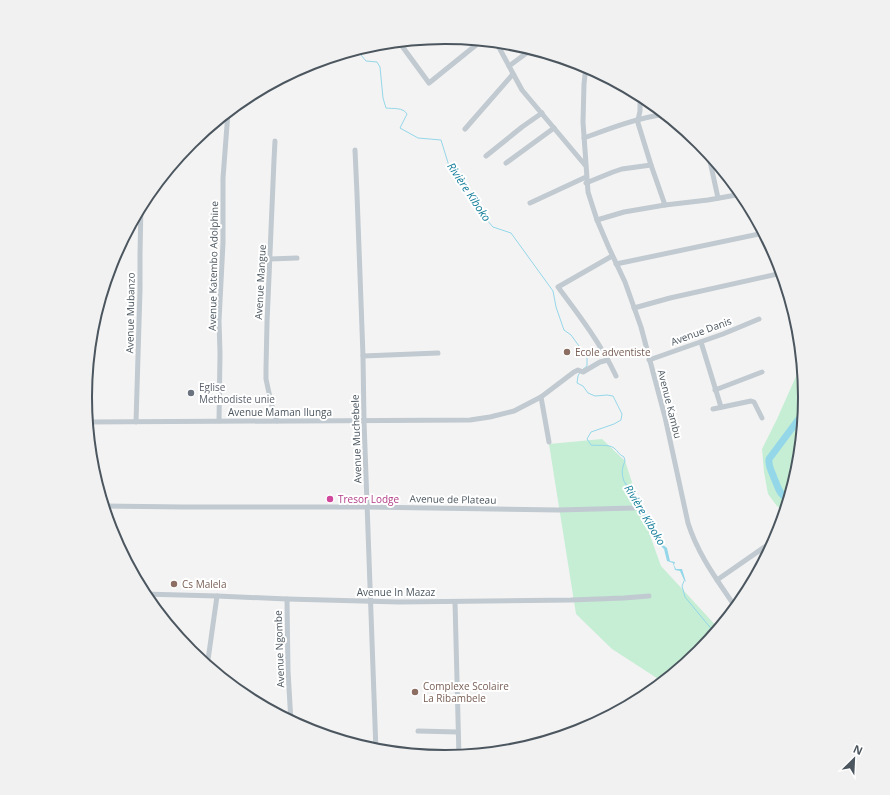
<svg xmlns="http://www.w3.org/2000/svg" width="890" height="795" font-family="'Open Sans',sans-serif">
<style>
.green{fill:#c5eed5}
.water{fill:#94d7e9}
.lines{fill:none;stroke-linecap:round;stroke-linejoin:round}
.stream{stroke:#94d7e9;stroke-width:1}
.river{stroke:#94d7e9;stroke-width:7}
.street{stroke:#c1cad0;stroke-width:5}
.education-dot{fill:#8d6e63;stroke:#fff;stroke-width:1.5}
.worship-dot{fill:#6b7280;stroke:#fff;stroke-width:1.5}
.hotel-dot{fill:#d1479c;stroke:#fff;stroke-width:1.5}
.labels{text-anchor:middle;stroke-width:4;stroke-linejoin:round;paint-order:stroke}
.street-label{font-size:10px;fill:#4b565f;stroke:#fff}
.education-label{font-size:10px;fill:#785e54;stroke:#fff;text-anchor:start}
.worship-label{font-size:10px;fill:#5b616d;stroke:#fff;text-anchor:start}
.hotel-label{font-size:10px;fill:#b23c85;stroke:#fff;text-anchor:start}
.water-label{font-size:11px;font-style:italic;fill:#147e9a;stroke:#fff}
.rim{fill:none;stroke:#4b565f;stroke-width:2}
</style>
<rect width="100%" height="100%" fill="#f4f3f3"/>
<!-- green -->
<g class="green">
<polygon points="802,363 805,398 800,450 792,459 795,478 785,511 777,506 768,494 764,472 762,449 777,419"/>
<polygon points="602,439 625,461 643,516 661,566 719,629 700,653 663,682 612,649 576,614 549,444"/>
</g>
<!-- water -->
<path class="water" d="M623,480C630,485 630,496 638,502L648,517L650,522L654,528L656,534L662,544L667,548L670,561L675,562L674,565L676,569H682L686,582L684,580L680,571L675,570L673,563L667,561L664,549L658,543L649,524L635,502H633L631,495Z"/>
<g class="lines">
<!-- stream -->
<g class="stream">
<path d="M356,49L366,61L377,62L380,67L383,98L386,108C393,109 403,107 407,114L400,128L418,138L441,140L449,166L459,173L479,211L493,227L511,233L553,291L556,307L564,330L571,335L587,357V366L582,370"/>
<path d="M580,372L578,376L577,383L583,386L588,393L595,396L607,395L613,396L622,414L621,420L614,424L591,432L587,439L591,445C598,446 609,444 614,448C618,451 619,455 624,457L625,461C622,468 621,473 624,481"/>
<polyline points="684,581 682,586 685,597 714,632 714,635"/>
</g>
<!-- river -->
<path class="river" d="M790,498C779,497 778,486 774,478C772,471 768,467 769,459L804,412"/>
<!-- street -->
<g class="street">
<polyline points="399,42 429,83 481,41"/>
<polyline points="496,42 522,90 585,165"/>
<polyline points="509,66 532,49"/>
<path d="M586,66L584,84L583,122L588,192L597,220L609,248L625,282L641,327L665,417L688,523C698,555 718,581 736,608"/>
<polyline points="640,95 640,111 638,120 638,123 651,165 665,205"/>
<polyline points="465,129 513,74"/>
<path d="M584,138C611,128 637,118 666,114"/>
<polyline points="275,141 274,160 267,323 266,368 266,379 269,393 272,406 277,421"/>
<polyline points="355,150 357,194 363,356 364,421 376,751"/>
<polyline points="708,152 718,198"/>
<polyline points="486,156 522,127 542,113"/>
<polyline points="506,163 554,128"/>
<polyline points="586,183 613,172 622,169 651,165"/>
<polyline points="530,203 586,177"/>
<polyline points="597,220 624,212 665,205 708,200 742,194"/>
<path d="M612,256L558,287C579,315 601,344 616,376"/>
<polyline points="270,259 297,258"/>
<polyline points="616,264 764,233"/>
<polyline points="634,308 670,298 782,273"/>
<polyline points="701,342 721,407"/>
<polyline points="363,356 438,353"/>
<polyline points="649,360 723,334 759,319"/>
<polyline points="715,390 762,372"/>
<polyline points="541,397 549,442"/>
<polyline points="713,409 751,401 754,402 762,418"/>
<polyline points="219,421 220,353 219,321 223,243 223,178 228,112"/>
<polyline points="87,422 470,420 490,417 514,411 541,397 574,372 578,370 583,372 600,362 608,360"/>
<polyline points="136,422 140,290 140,254 141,205"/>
<polyline points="103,506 183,507 367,507 558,510 634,508"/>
<polyline points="717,580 766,546"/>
<polyline points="143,594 217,596 287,599 399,602 571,600 624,598 649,596"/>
<polyline points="287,599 288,671 291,722"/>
<polyline points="455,602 459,757"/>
<polyline points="207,667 217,596"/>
<polyline points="418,731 458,732"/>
<polyline points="578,732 583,727"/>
</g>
</g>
<!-- markers -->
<g class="education-dot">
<circle cx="567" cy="352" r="4"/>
<circle cx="174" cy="584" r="4"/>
<circle cx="415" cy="692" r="4"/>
</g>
<circle class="worship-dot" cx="191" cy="393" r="4"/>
<circle class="hotel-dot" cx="330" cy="499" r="4"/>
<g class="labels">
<!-- street labels -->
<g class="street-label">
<text transform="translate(213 266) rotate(-89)" y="4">Avenue Katembo Adolphine</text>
<text transform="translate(260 282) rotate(-87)" y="4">Avenue Mangue</text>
<text transform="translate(130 313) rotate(-89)" y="4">Avenue Mubanzo</text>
<text transform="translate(701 331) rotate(-20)" y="4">Avenue Danis</text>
<text transform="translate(670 404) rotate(76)" y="4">Avenue Kambu</text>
<text x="280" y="416">Avenue Maman Ilunga</text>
<text transform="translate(356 439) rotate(-92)" y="4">Avenue Muchebele</text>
<text transform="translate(453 499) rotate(1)" y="4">Avenue de Plateau</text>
<text x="396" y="596">Avenue In Mazaz</text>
<text transform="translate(279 649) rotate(-92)" y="4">Avenue Ngombe</text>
</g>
<!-- education labels -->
<g class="education-label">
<text x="575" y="356">Ecole adventiste</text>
<text x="182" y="588">Cs Malela</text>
<text x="423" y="690">Complexe Scolaire<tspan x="423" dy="12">La Ribambele</tspan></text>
</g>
<!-- worship labels -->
<g class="worship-label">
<text x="199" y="391">Eglise<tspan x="199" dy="12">Methodiste unie</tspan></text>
</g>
<!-- hotel labels -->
<g class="hotel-label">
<text x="338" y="503">Tresor Lodge</text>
</g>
<!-- water labels -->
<g class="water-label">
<text transform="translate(469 192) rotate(56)" y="4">Rivière Kiboko</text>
<text transform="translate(645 515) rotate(59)" y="4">Rivière Kiboko</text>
</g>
</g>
<!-- crop -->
<path d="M0 0H890V795H0ZM92 397a353 353 0 1 1 706 0a353 353 0 1 1-706 0Z" fill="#f1f1f2" fill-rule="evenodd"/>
<path class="rim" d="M92 397a353 353 0 1 1 706 0a353 353 0 1 1-706 0Z"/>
<!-- north arrow -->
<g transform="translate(854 759) rotate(24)" stroke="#ffffff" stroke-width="3" paint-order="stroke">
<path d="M0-3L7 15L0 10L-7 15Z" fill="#4b565f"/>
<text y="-6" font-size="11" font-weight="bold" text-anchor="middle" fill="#4b565f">N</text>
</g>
</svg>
